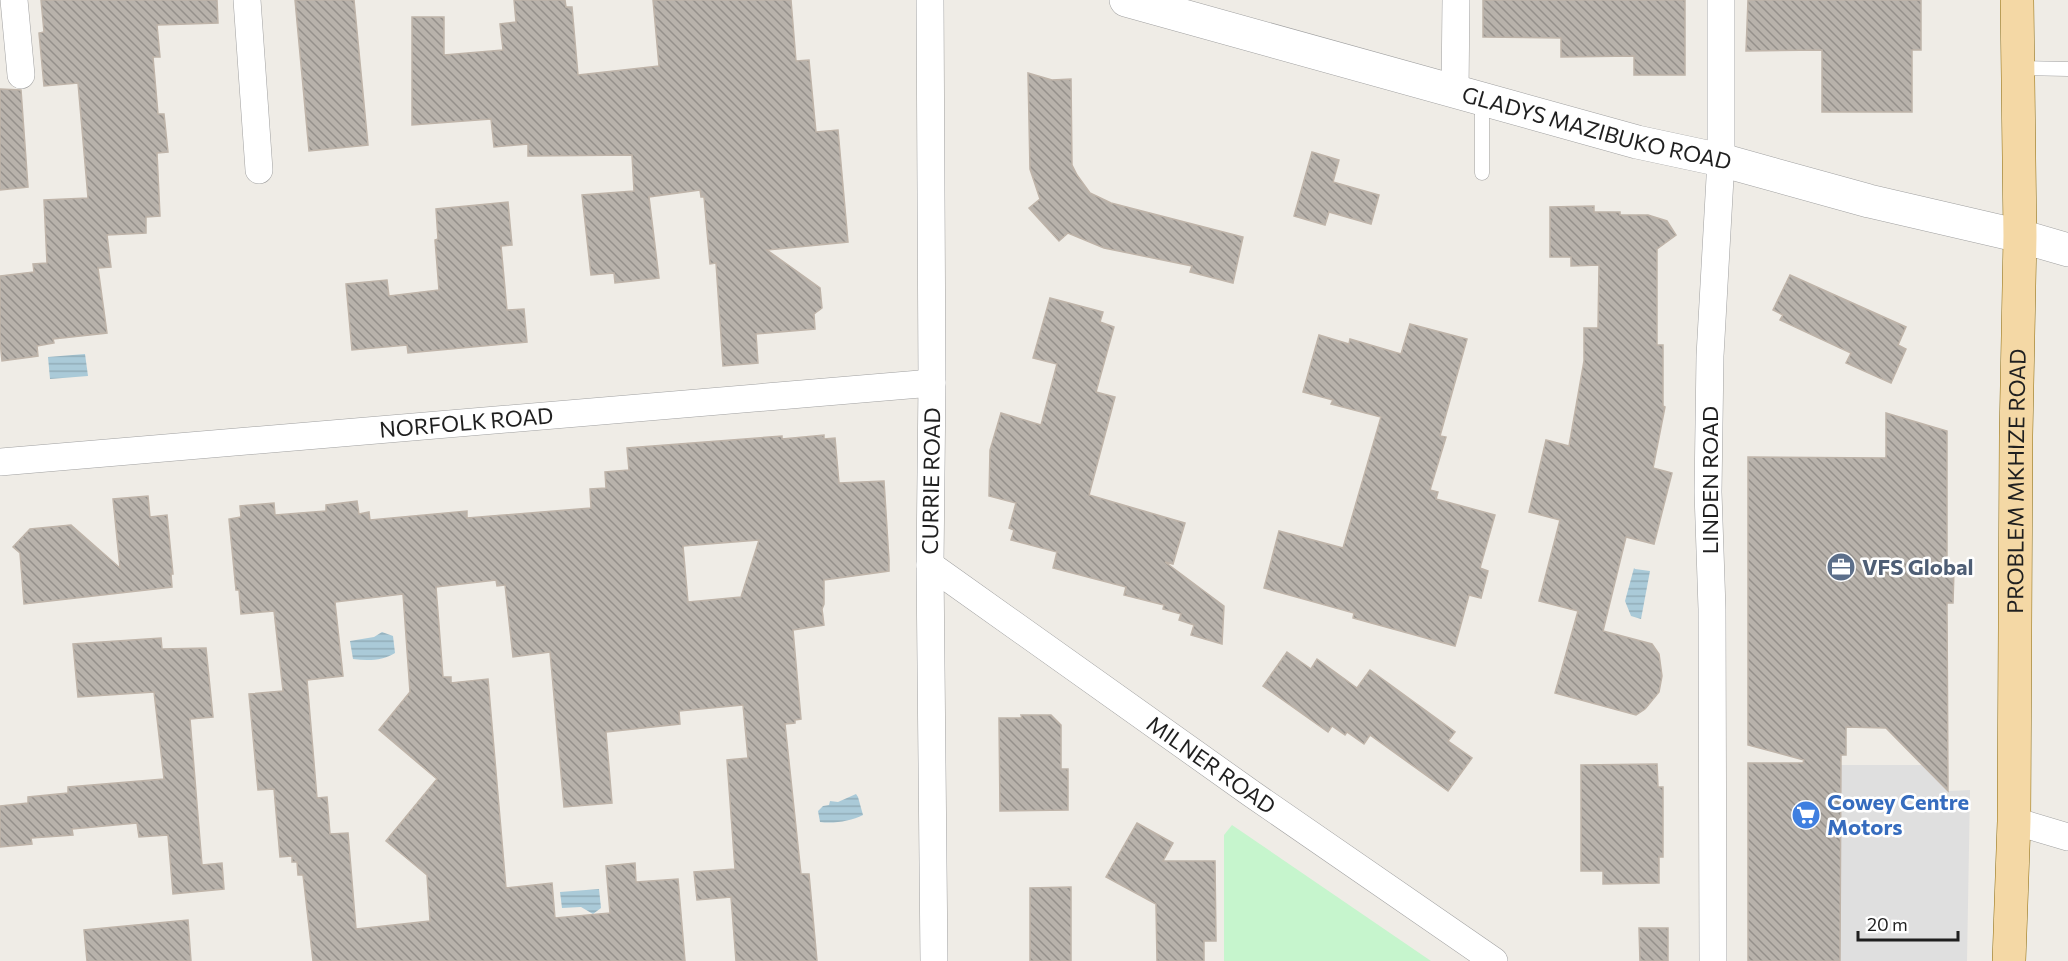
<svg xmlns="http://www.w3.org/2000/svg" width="2068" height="961" font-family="Commissioner,sans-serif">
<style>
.park{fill:#c6f5cd}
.parking{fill:#dfdfdf}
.water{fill:url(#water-rules)}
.building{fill:url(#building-back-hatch);stroke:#bfb4a9;stroke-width:1.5;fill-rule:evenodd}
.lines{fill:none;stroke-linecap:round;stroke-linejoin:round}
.service-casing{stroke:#a0a0a0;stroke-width:15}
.minor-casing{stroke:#a0a0a0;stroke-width:28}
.tertiary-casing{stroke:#a0a0a0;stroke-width:34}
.primary-casing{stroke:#8c6b0d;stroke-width:34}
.service{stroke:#fff;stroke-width:14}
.minor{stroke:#fff;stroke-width:27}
.tertiary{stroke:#fff;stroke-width:33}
.primary{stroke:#f4d8a5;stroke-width:33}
.labels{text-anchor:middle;stroke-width:5;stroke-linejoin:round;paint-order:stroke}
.street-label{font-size:22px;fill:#1f1f1f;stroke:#fff}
.service-label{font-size:22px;font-weight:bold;fill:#4e5e75;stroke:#fff;text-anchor:start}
.shop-label{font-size:22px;font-weight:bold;fill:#366cbe;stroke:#fff;text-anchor:start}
</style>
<defs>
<pattern id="water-rules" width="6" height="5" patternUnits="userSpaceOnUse" patternTransform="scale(1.5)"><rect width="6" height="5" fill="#aacad8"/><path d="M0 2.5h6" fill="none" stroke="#92adb9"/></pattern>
<pattern id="building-back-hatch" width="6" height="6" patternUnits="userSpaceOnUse" patternTransform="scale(1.5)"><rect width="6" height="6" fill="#b8b2ab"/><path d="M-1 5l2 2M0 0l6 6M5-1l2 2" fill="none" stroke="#95908b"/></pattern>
</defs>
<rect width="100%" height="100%" fill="#efece6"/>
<!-- park -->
<polygon class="park" points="1232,825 1431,961 1224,961 1224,835"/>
<!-- parking -->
<polygon class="parking" points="1841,765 1922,765 1948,791 1970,790 1967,961 1840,961"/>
<!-- water -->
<g class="water">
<polygon points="85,354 88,376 50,379 48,357"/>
<polygon points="1634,568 1635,569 1650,571 1641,619 1631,616 1625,601"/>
<path d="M382,632L393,636L395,653C383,661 367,661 353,659L350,641L374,637Z"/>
<path d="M856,794L858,797L863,815C851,821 834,824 820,822L818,811L823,806L829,805L830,801L838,802Z"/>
<polygon points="599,889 601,908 593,914 581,907 562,908 560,892"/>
</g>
<!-- building -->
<g class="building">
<polygon points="41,0 217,0 218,23 157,25 160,57 153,57 158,114 164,114 168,152 157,153 160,216 146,217 146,233 107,235 111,267 98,268 107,333 53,339 54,343 37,346 38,356 2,361 0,341 0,276 34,272 33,264 47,263 44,200 88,198 78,83 44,86 39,33 44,32"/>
<polygon points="295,0 354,0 368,145 309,151"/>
<polygon points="514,0 565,0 566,7 572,7 578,75 659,66 653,0 791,0 796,61 809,60 816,132 838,130 848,242 767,250 820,288 822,308 814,314 815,329 756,334 758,363 723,366 716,263 710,264 704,197 701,197 700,190 649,197 659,278 615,283 614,273 591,275 582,195 634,191 632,155 528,156 528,144 494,147 491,119 412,125 412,17 444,17 444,55 503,50 500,24 516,22"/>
<polygon points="1483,0 1685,0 1685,75 1634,75 1634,56 1561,57 1561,38 1483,37"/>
<polygon points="1748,0 1921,0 1921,50 1912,50 1912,112 1822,112 1822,50 1746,51"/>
<polygon points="1028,73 1052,80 1071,79 1072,165 1077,175 1090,193 1111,203 1243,237 1233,283 1190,272 1192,266 1104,248 1068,233 1059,241 1029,208 1040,199 1030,169"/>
<polygon points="0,89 21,90 28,187 0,190"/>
<polygon points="1312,152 1339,160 1333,182 1379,195 1371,224 1329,212 1325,225 1294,216"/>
<polygon points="508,202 512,245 501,246 507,310 524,309 527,342 408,353 407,345 352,350 346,284 387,280 389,296 439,290 435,240 438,239 436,209"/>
<polygon points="1594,206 1594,212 1620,212 1620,215 1648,215 1667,221 1676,235 1657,249 1657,345 1663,345 1663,406 1665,407 1653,468 1672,473 1654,544 1626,537 1603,631 1652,644 1659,654 1662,676 1659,692 1645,709 1636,715 1555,693 1578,611 1539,601 1560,520 1529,512 1546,440 1569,446 1584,361 1584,328 1598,328 1599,265 1571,266 1571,257 1550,257 1550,207"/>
<polygon points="1790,275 1906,327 1898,345 1906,349 1891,383 1846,363 1851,353 1780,320 1783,315 1773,310"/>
<polygon points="1050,298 1103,312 1100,322 1114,327 1096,392 1115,397 1089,495 1185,523 1173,564 1165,562 1224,606 1222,644 1191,635 1194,625 1179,620 1181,614 1163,609 1164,605 1124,595 1126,587 1053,568 1057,552 1011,540 1014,530 1009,528 1016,503 989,496 990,450 1001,413 1041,425 1057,364 1033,358"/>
<polygon points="1410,324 1467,339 1440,436 1446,437 1430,490 1438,492 1436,499 1495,515 1480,568 1488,571 1481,598 1469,595 1455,646 1353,618 1354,613 1264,588 1279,531 1343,548 1381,417 1331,404 1333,400 1303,392 1319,335 1349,344 1350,339 1401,354"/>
<polygon points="1886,413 1947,431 1947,569 1954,569 1953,603 1947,603 1948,791 1886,728 1846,727 1846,755 1841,755 1840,961 1748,961 1748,763 1803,763 1804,760 1748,745 1748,457 1886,458"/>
<path d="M824,435V439L835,438L839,483L884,481L889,560V571L824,580V604L822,609L824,625L793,630L801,719L795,720V723L785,724L801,874H809L817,961H736L731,897L697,900L694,872L735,869L727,760L748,758L743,705L679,711L680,724L606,732L612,803L564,807L550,652L513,657L505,585L497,586L496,580L436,587L443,677H451V683L488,679L506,888L552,883L555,918L610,913L606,866L635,863L636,882L678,879L685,961H313L303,875H298L297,862H292V856L280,857L274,789L258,790L249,694L283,691L274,611L241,614L239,590H236L229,519L241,517L240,506L274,503L275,515L326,511V505L357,501L359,514L369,512L370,520L467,511V518L591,508L590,489L606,488L605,472L629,470L627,448L782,436V439ZM759,540L741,597L688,602L683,546ZM403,594L410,692L379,730L437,779L386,841L427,875L430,921L356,929L348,833L330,834L327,797L317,798L307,680L343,676L335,602Z"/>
<polygon points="148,496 150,517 167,515 173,574 171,574 172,587 24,604 20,553 13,547 30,529 71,525 120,568 113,499"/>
<polygon points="161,638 162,649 206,648 213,717 190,719 202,865 222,863 224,889 173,894 168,835 139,837 137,823 72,829 73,835 31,838 32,844 0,847 0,806 28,803 28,797 68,793 68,787 164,779 154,692 78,697 73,644"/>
<polygon points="1287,652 1311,669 1317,659 1357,688 1370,670 1455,732 1448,741 1472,758 1448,791 1370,735 1364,744 1347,732 1345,735 1332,726 1328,732 1263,686"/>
<polygon points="1021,715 1051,715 1061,725 1061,769 1068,769 1068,810 1000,811 999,718 1022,718"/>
<polygon points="1657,764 1658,787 1663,787 1663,857 1659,857 1659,883 1603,884 1603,871 1581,871 1581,765"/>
<polygon points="1137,823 1173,843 1163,861 1215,861 1216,941 1204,941 1204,961 1157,961 1156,904 1106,877"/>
<polygon points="1071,887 1071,961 1030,961 1030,888"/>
<polygon points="188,920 191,961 87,961 84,930"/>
<polygon points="1639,928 1668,928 1668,961 1640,961"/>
</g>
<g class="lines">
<!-- service casing -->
<g class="service-casing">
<g id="service">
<polyline points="2018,68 2068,69"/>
<polyline points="1482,173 1482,99"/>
</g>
</g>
<!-- minor casing -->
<g class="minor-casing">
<g id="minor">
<polyline points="14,0 21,75"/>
<polyline points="247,0 259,170"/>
<polyline points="930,0 932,383 930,565 934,961"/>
<polyline points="1455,92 1456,0"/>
<path id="s1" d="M0,462L932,383"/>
<path id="s2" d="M930,565L1252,794L1494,961"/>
<polyline points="2014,821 2068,837"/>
<polyline points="1713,961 1712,609 1708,492 1710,356 1721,160 1721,0"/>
</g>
</g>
<!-- tertiary casing -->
<g class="tertiary-casing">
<g id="tertiary">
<path id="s3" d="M1126,0L1637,142L1721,160L1869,201L2020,236L2068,250"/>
</g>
</g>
<!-- primary casing -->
<g class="primary-casing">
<g id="primary">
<path id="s4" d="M2009,961L2014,821L2016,436L2020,236L2017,0"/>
</g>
</g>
<!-- service -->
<use href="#service" class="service"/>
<!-- minor -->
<use href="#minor" class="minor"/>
<!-- tertiary -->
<use href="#tertiary" class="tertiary"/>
<!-- primary -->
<use href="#primary" class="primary"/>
</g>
<!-- icons -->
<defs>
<g id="office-disc" transform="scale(1.5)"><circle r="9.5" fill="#5c6f8a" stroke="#fff"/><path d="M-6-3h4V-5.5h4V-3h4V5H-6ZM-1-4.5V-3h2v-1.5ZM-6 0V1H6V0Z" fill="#fff"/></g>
<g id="supermarket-disc" transform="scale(1.5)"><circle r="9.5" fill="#3f7fe0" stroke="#fff"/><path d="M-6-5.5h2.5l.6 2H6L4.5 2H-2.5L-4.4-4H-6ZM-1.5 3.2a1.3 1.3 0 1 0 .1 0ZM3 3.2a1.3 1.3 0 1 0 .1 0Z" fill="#fff"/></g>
</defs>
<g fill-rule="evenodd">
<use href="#office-disc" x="1841" y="567"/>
<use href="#supermarket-disc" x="1806" y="815"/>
</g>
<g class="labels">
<!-- street labels -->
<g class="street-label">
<text dy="8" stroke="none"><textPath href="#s3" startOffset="488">GLADYS MAZIBUKO ROAD</textPath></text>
<text dy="8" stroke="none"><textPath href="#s1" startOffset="468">NORFOLK ROAD</textPath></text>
<text transform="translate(1710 480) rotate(-90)" y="8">LINDEN ROAD</text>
<text transform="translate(931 481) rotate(-89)" y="8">CURRIE ROAD</text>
<text dy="8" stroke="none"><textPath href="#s4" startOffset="480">PROBLEM MKHIZE ROAD</textPath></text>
<text dy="8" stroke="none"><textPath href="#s2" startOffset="345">MILNER ROAD</textPath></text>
</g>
<!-- service labels -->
<g class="service-label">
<text x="1862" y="575">VFS Global</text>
</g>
<!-- shop labels -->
<g class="shop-label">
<text x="1827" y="810">Cowey Centre<tspan x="1827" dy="25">Motors</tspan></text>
</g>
</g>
<!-- scale -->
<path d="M1858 931v9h100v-9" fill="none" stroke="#1f1f1f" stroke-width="3"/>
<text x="1867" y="931" font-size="18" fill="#1f1f1f" stroke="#ffffff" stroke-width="4.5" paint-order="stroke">20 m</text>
</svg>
